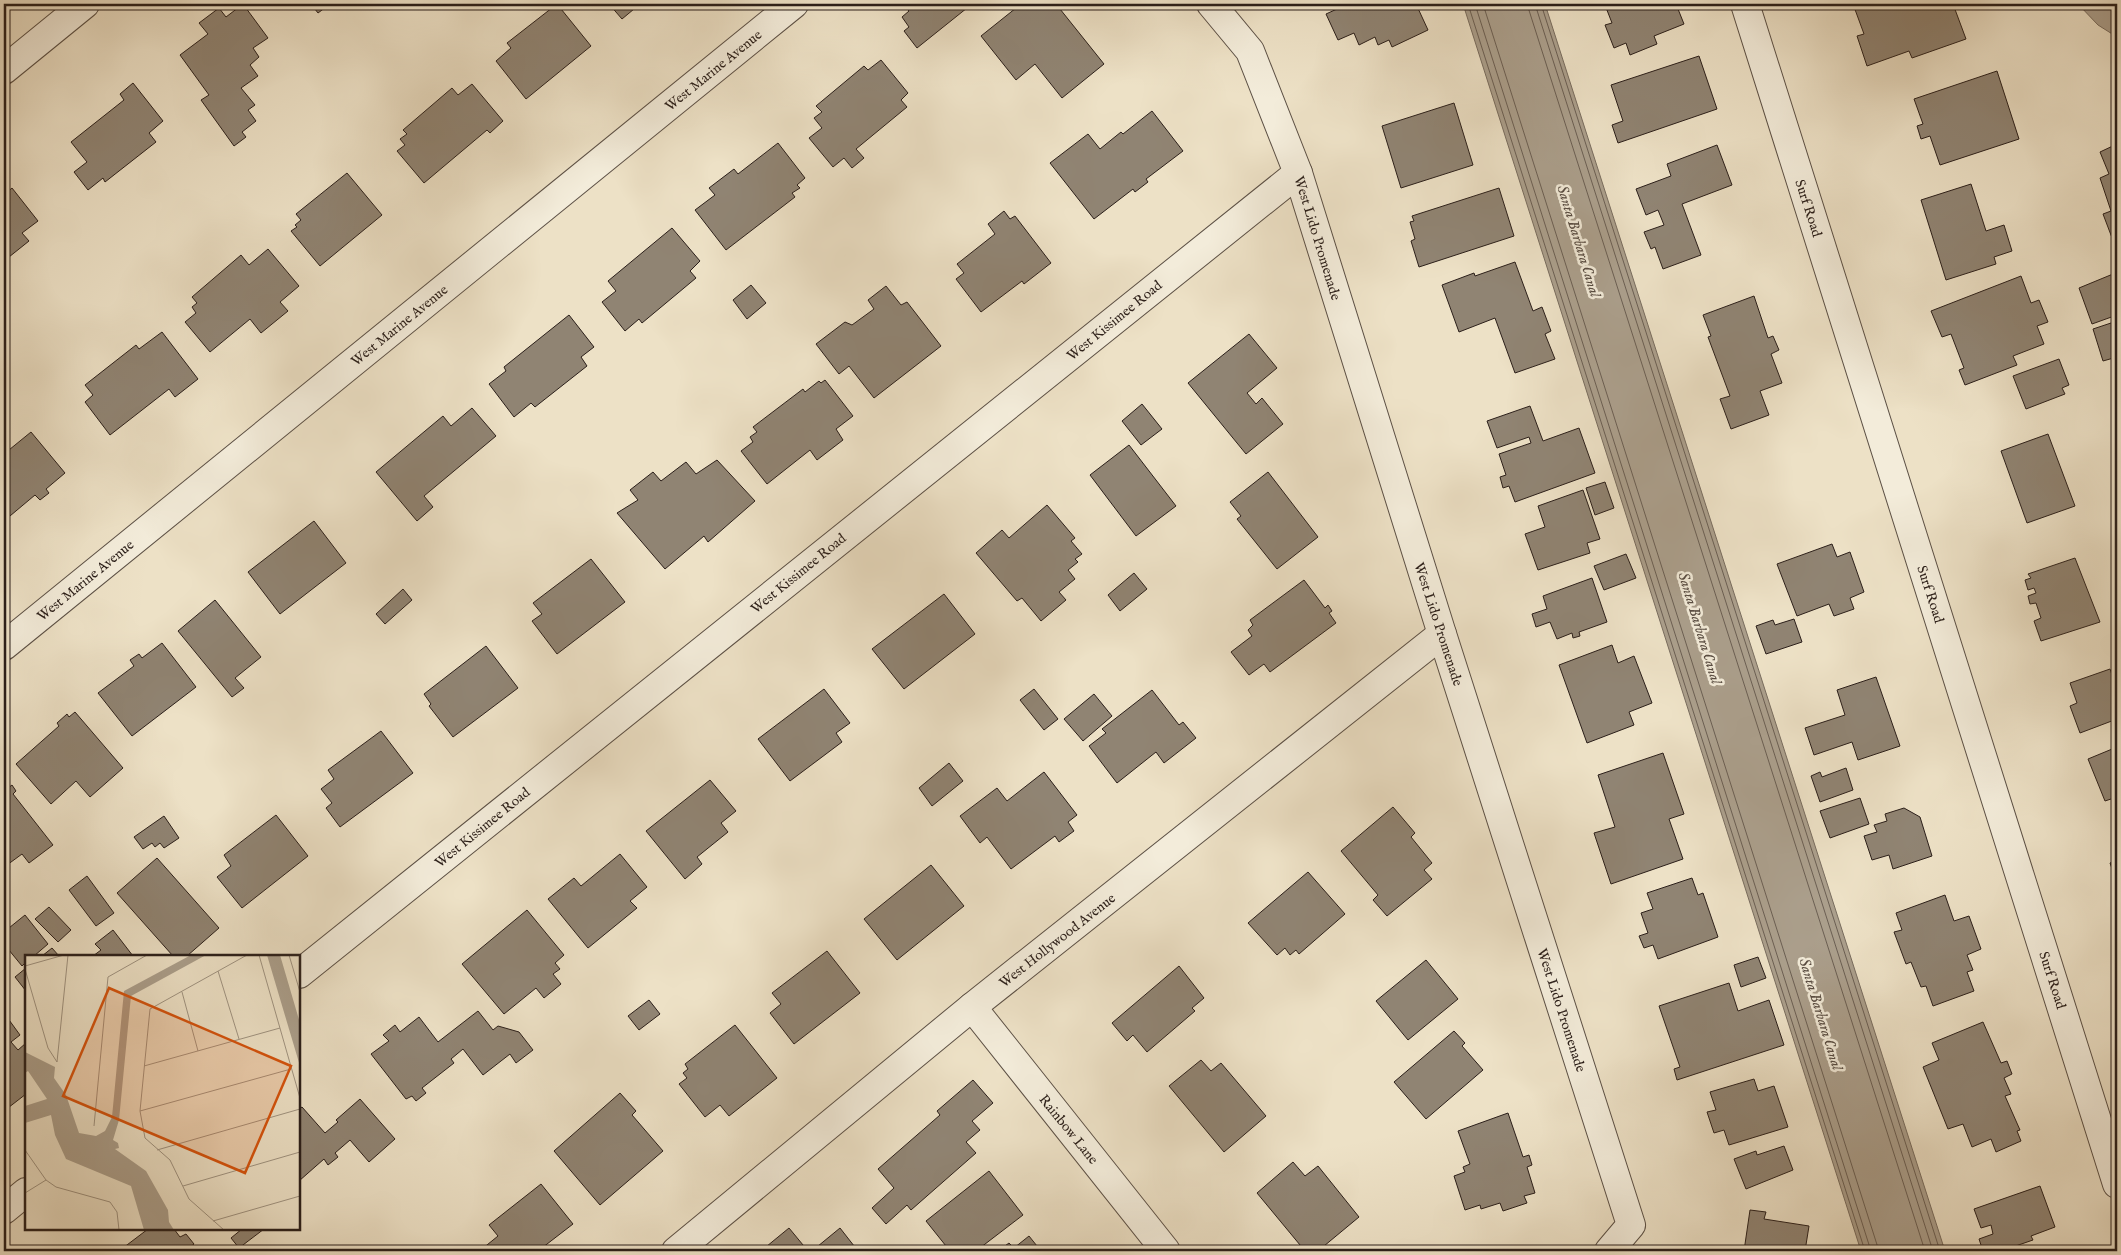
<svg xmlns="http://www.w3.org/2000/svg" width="2121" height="1255" font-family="'IM FELL English',serif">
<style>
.water{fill:#ab9f8c;stroke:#786c5e}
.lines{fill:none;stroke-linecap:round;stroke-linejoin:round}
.shore{stroke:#6b5f53;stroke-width:1}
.building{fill:#908473;stroke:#2b1f1a}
.street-casing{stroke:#5c5045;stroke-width:30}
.street{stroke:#f3ecda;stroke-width:28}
.labels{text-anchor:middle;stroke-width:5;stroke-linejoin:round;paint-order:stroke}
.street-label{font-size:14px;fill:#2b1f1a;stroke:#f3ecda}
.water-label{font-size:15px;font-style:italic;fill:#584c42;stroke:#f3ecda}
.inset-road{fill:none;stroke:#9f9381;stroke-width:1}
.view{fill:#d5530d;fill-opacity:0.15;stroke:#d5530d;stroke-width:2.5}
.inset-edge{fill:none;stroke:#2b1f1a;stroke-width:2.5}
</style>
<rect width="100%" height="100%" fill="#ede1c6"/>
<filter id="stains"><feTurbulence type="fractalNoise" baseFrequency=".004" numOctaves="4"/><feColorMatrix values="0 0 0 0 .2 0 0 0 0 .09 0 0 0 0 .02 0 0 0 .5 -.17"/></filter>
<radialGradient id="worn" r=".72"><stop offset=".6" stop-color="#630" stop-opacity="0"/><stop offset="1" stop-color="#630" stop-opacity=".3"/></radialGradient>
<!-- water -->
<g class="water">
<polygon points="1463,4 1545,4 1945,1251 1861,1251"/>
<polygon points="2078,4 2117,4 2117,37 2098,25"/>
</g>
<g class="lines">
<!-- shore -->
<g class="shore">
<polyline points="1468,4 1865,1251"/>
<polyline points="1475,4 1871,1251"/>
<polyline points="1483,4 1879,1251"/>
<polyline points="1527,4 1925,1251"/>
<polyline points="1535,4 1933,1251"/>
<polyline points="1541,4 1940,1251"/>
</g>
</g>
<!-- building -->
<g class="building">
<polygon points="243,4 268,38 253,48 259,57 250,65 258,76 241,88 255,105 248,110 256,121 242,132 246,137 234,146 201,100 209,95 180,55 208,34 199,23 219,8 226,17"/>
<polygon points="311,4 330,4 318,13"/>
<polygon points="557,4 591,46 526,99 496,61 511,48 507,43"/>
<polygon points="609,4 640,4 622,19"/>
<polygon points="903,4 972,4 917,48 904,31 909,27 902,17 909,11"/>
<polygon points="1021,4 1056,4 1104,64 1062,98 1035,64 1016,80 981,36"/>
<polygon points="1348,4 1416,4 1428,30 1392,47 1389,40 1378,45 1375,37 1359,45 1354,33 1338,40 1326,14"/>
<polygon points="1609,4 1676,4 1684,24 1654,36 1657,44 1630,55 1626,43 1614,48 1605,25 1612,23 1605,5"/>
<polygon points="1853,4 1953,4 1966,39 1912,58 1909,51 1867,66 1857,36 1864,34"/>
<polygon points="1699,56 1717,109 1618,143 1612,125 1623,121 1611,85"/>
<polygon points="881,60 908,93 901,100 907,107 856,149 864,158 852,168 844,158 833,167 809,138 822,128 814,118 822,112 816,106 864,66 868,70"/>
<polygon points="1997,71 2019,139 1940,165 1930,136 1921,139 1917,126 1923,124 1914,99"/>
<polygon points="133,83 163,121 149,133 156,142 105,182 103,178 88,190 74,172 87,162 71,142 124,100 120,94"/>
<polygon points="472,84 503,121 490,133 487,130 424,183 397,151 405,145 400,139 407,134 403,130 452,88 458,95"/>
<polygon points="1454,103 1473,165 1401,188 1382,126"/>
<polygon points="1152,111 1183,151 1146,179 1148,182 1135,192 1133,189 1094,219 1050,163 1088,134 1100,149 1121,132 1123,134"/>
<polygon points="778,143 805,178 797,185 800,188 792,193 795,197 726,250 695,210 715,195 709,188 734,169 738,174"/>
<polygon points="2117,144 2117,251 2103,214 2111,211 2100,178 2109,174 2100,152"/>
<polygon points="1717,145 1732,185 1682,204 1701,255 1663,269 1655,247 1651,249 1644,232 1664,225 1658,210 1646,215 1636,189 1671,176 1667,164"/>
<polygon points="347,173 382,215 320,266 291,231 297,227 295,225 301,220 296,214"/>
<polygon points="1971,184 1986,231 2004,225 2012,251 1994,257 1996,264 1946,280 1921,200"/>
<polygon points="12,188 38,221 22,233 29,241 4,261 4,195"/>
<polygon points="1499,188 1514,236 1419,267 1411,241 1415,239 1410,222 1414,221 1412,216"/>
<polygon points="1004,211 1010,219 1015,216 1051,263 1024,284 1022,281 981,312 956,279 964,273 957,264 995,234 988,224"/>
<polygon points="672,228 700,261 690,271 696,278 642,323 639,319 625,331 602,302 616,291 608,281"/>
<polygon points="268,249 299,286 280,302 288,311 261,333 250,319 210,352 185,322 196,313 192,307 197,303 192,297 241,255 249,265"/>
<polygon points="1515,262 1533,311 1542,307 1551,331 1545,334 1555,359 1515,373 1495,318 1459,332 1442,285 1474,273 1475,276"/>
<polygon points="2113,274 2117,284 2117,315 2092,324 2079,288"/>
<polygon points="2021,276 2031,303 2039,300 2048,322 2037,326 2044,344 2013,356 2017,365 1965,385 1959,370 1964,368 1951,334 1942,337 1931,311"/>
<polygon points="751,285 766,303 747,319 733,300"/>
<polygon points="886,286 901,305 907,302 941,346 874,398 849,366 839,374 816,344 845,322 852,325 874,309 868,300"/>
<polygon points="1754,296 1768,338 1773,336 1779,350 1771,354 1782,383 1760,391 1769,415 1731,429 1720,399 1730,396 1708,337 1711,336 1703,315"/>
<polygon points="569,315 594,347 581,357 587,366 535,407 531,403 514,417 489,384 506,371 504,367"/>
<polygon points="2117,321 2117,357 2103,361 2093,329"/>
<polygon points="162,332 198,379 175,397 169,389 110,435 85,402 93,395 85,385 136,345 139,349"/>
<polygon points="1249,334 1277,368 1247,393 1256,404 1262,398 1283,424 1246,454 1188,383"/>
<polygon points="2059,359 2069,385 2062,388 2065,394 2026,409 2013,376"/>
<polygon points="825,380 853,416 836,429 843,440 817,460 810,450 767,484 741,451 753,442 750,437 757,432 753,427 803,389 805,392 819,381 821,383"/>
<polygon points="1142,404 1162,429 1141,445 1122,421"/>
<polygon points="1530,406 1543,441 1579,428 1595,473 1515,502 1509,486 1503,488 1500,477 1506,475 1499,454 1531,443 1529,437 1497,448 1487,421"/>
<polygon points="472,408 496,436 424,496 433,507 417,521 376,472 443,416 451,426"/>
<polygon points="31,432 65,473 46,489 49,493 40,500 35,495 4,521 4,454"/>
<polygon points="2048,434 2075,506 2027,523 2001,451"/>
<polygon points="1129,445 1176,506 1136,536 1090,475"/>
<polygon points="717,460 755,501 708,542 704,536 665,569 617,513 638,500 630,490 653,472 661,481 686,462 696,474"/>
<polygon points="1268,472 1318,537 1277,569 1237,519 1241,516 1230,502"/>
<polygon points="1605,482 1614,508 1595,515 1586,488"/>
<polygon points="1583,490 1600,539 1587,543 1590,553 1538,570 1525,534 1545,527 1538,506"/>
<polygon points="1047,505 1075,538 1071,541 1082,554 1075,559 1078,562 1068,570 1075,579 1059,592 1066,600 1041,621 1022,598 1017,601 976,553 1002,530 1009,538"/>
<polygon points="314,521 346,563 280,614 248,572"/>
<polygon points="1832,544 1837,557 1850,552 1864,592 1850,598 1854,609 1834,616 1829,604 1797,616 1777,564"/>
<polygon points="1626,554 1636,578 1604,590 1594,566"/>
<polygon points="2075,558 2100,622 2041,641 2034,621 2041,618 2036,603 2030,604 2028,596 2036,593 2034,588 2028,590 2025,580 2031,578 2028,574"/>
<polygon points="591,559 625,602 557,654 532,621 542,614 533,603"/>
<polygon points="1134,573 1147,589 1120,611 1108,595"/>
<polygon points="1592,578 1607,622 1579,632 1580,636 1573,638 1572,633 1557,639 1550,622 1536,627 1532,614 1547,609 1543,596"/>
<polygon points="1304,580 1325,608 1328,605 1332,611 1329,613 1336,623 1270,672 1264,664 1249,675 1231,652 1252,636 1248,630 1253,625 1250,620"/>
<polygon points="403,589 412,600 385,624 376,614"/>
<polygon points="944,594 975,634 904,689 872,649"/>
<polygon points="215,600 261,657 235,678 244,688 232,697 178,631"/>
<polygon points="1794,619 1802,642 1766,654 1756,626 1773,620 1775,625"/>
<polygon points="162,643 196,687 132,736 98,693 134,666 130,660 139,654 142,658"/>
<polygon points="1612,645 1618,663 1634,656 1652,703 1629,712 1634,725 1587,743 1559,665"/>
<polygon points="486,646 518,688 453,737 429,706 431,704 424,694"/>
<polygon points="2110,669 2117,690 2117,719 2080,733 2070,706 2077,703 2070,683"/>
<polygon points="1876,677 1900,746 1858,760 1852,742 1814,755 1805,728 1845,715 1837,690"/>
<polygon points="824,689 850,723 836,733 842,742 790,781 758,739"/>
<polygon points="1034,689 1058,719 1044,730 1020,700"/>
<polygon points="1152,690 1179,725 1183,722 1196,738 1164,763 1156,752 1117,783 1089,746 1106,733 1102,729"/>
<polygon points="1094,694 1112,716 1083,741 1064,719"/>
<polygon points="75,712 123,768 90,797 76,781 51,804 16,764 59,726 57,723 67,714 69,717"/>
<polygon points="381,731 413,773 340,827 326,808 332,803 321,789 334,779 328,770"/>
<polygon points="2117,747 2117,797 2105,801 2088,759"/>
<polygon points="1663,753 1684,814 1669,819 1683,859 1611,884 1594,833 1615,827 1598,775"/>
<polygon points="949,763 963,781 932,806 919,788"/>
<polygon points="1846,768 1853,790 1820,802 1811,776 1820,772 1822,777"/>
<polygon points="1044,772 1077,815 1068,822 1074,831 1059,842 1055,836 1011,869 987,837 980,843 960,816 997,788 1007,801"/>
<polygon points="710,780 736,811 721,823 728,832 697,857 702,864 685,879 646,831"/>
<polygon points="4,783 8,788 12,785 16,791 13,794 53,845 29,863 22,854 7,865 4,861"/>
<polygon points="1860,798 1869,824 1830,838 1820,811"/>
<polygon points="1393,807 1415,833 1411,837 1432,863 1424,870 1432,879 1387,916 1373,900 1378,895 1341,851"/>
<polygon points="1904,808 1920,817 1932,856 1893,869 1889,855 1872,860 1864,836 1877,832 1874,825 1887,821 1885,814"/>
<polygon points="276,815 308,856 242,908 217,877 231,866 224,855"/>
<polygon points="164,816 179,838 164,848 160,843 155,847 152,843 143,849 134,837"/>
<polygon points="620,854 647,887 630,901 637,908 588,948 548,899 574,878 581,886"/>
<polygon points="157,858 219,928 187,956 173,956 117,893"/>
<polygon points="2117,860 2117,876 2115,877 2110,863"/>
<polygon points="931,865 964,906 897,960 864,919"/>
<polygon points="1308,872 1345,914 1299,954 1296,950 1290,955 1285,948 1277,955 1248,923"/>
<polygon points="87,876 114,913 96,926 69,890"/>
<polygon points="1692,878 1698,895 1703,893 1718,937 1658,959 1653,945 1644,948 1639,936 1648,933 1641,913 1653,909 1647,893"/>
<polygon points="1945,895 1954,921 1969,916 1981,949 1967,955 1973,970 1967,972 1974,991 1933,1006 1926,986 1921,987 1911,962 1906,964 1894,932 1902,930 1896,913"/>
<polygon points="49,907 71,930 58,942 35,919"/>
<polygon points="527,910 564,955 555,963 560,969 553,974 561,984 544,998 536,988 504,1014 462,964"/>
<polygon points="25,915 48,944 34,956 26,956 26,962 22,966 4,944 4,932"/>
<polygon points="113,930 133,956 93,956 101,950 95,944"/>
<polygon points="52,948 59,956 42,956"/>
<polygon points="827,951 860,993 794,1044 770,1013 781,1004 772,993"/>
<polygon points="1758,957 1766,978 1741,987 1734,965"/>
<polygon points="1426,960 1458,999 1408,1040 1376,1001"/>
<polygon points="1179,966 1204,998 1192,1008 1195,1011 1147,1052 1133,1035 1127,1041 1112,1023"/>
<polygon points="26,968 26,991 15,977"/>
<polygon points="1729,983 1738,1011 1769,1000 1784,1045 1677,1080 1674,1069 1680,1067 1659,1006"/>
<polygon points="649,1000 660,1014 639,1030 628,1016"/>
<polygon points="478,1011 493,1030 498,1026 519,1032 533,1050 516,1063 510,1054 483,1075 463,1049 451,1059 454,1063 422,1088 426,1093 416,1101 412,1096 406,1099 371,1054 389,1041 383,1035 395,1025 400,1032 419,1017 438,1042"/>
<polygon points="4,1013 20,1035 11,1042 18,1050 26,1043 26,1094 4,1111"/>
<polygon points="1983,1022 2001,1063 2007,1061 2012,1074 2004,1078 2011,1094 2005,1096 2020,1130 2017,1131 2021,1141 1996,1152 1991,1139 1972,1147 1963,1124 1948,1129 1923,1067 1939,1060 1932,1043"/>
<polygon points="735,1025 777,1078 729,1116 720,1105 705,1117 679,1084 687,1078 683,1073 688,1069 685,1064"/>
<polygon points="1454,1031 1465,1043 1462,1046 1483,1070 1426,1119 1394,1082"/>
<polygon points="1201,1060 1211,1071 1221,1063 1266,1116 1224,1152 1169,1086"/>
<polygon points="1754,1079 1758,1091 1774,1086 1788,1127 1729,1145 1724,1130 1714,1133 1707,1112 1716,1110 1710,1092"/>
<polygon points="973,1080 993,1103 972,1121 980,1130 966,1142 976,1153 911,1210 907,1205 886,1224 872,1208 894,1188 878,1169 940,1115 937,1111"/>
<polygon points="620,1093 636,1111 632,1115 663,1151 600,1205 554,1151"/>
<polygon points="360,1099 395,1139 369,1162 350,1140 335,1153 338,1157 328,1165 324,1159 299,1181 299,1109 302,1107 325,1133 338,1122 336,1120"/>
<polygon points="1508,1113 1523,1157 1529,1155 1532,1165 1527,1167 1535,1193 1524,1196 1527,1203 1503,1211 1500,1203 1481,1209 1480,1205 1465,1210 1454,1176 1465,1172 1463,1167 1470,1164 1458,1131"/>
<polygon points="1784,1146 1793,1170 1746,1189 1734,1159 1756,1151 1757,1155"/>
<polygon points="1293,1162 1305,1176 1318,1166 1359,1217 1318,1251 1305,1251 1257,1193"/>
<polygon points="989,1171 1023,1215 976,1251 950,1251 926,1221"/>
<polygon points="541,1184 573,1224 538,1251 484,1251 482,1249 498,1236 489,1225"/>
<polygon points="2040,1186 2055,1227 2031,1236 2033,1240 2001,1251 1983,1251 1979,1239 1993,1234 1991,1225 1981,1228 1974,1209"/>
<polygon points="1750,1210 1766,1212 1764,1219 1809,1226 1805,1251 1744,1251"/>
<polygon points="789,1228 808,1251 761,1251"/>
<polygon points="840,1228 858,1251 812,1251"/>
<polygon points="148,1229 174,1229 180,1237 186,1234 194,1244 189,1248 192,1251 119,1251"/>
<polygon points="242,1229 264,1229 239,1248 231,1238"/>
<polygon points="1029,1236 1041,1251 998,1251 1009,1243 1014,1248"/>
</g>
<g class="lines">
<!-- street casing -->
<g class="street-casing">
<g id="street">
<polyline points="1211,4 1250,51 1298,173 1442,634 1631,1225 1609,1251"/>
<polyline points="1745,4 2117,1184"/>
<polyline points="4,70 85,4"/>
<polyline points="4,646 794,4"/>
<polyline points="299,974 1298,173"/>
<polyline points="972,1007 1166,1251"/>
<polyline points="4,1210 26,1192"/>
<polyline points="676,1251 972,1007 1442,634"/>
</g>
</g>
<!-- street -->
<use href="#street" class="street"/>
</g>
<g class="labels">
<!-- street labels -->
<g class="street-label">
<text transform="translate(713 70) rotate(-39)" y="5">West Marine Avenue</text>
<text transform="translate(1809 208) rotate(72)" y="5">Surf Road</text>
<text transform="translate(1318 238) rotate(73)" y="5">West Lido Promenade</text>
<text transform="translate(1114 320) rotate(-39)" y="5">West Kissimee Road</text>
<text transform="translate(399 325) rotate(-39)" y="5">West Marine Avenue</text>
<text transform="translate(798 573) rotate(-39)" y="5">West Kissimee Road</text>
<text transform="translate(85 580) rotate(-39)" y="5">West Marine Avenue</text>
<text transform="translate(1931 594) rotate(72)" y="5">Surf Road</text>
<text transform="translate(1439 624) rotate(72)" y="5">West Lido Promenade</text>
<text transform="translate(482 827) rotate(-39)" y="5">West Kissimee Road</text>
<text transform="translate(1057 940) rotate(-38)" y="5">West Hollywood Avenue</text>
<text transform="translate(2053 980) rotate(72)" y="5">Surf Road</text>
<text transform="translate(1562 1010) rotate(72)" y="5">West Lido Promenade</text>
<text transform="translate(1069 1129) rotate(51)" y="5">Rainbow Lane</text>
</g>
<!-- water labels -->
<g class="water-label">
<text transform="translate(1579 241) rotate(73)" y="5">Santa Barbara Canal</text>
<text transform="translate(1700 628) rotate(73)" y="5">Santa Barbara Canal</text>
<text transform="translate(1821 1014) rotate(73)" y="5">Santa Barbara Canal</text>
</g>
</g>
<!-- overview -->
<g transform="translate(25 955)">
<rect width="275" height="275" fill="#ede1c6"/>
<path d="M166,0H181L106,41L94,165L88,185L93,188L94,193L90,194L121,216L143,255L144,267L149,275H119L106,231L41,204L30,180L26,160L0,168V151L22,144L3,116L0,118V97L30,112L29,123L41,140L54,178L71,181L80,176L87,162L99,36ZM242,0H255L275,68V111Z" fill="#ab9f8c"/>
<path class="inset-road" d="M234,0L275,143M264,0L275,37M0,11L39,0M0,14L23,93L32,107M193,16L214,84M157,37L173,96M32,107L43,0M119,111L255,73M115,156L266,114M69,171L83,22L122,0M0,195L21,225L31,232L85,247L92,257L94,275M132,195L275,154M158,231L275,197M0,238L21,225M188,266L275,241M199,275L164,244L145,205L120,183L115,156L125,54L222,0"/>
<path class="view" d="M84,33L266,111L220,218L38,141Z"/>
<rect width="275" height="275" class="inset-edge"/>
</g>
<!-- margin -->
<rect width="2121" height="1255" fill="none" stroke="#ede1c6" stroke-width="20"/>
<rect x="5" y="5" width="2111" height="1245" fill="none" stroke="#2b1f1a" stroke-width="2.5"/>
<rect x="10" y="10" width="2101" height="1235" fill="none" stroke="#2b1f1a"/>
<rect width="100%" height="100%" filter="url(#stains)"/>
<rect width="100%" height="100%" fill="url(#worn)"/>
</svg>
